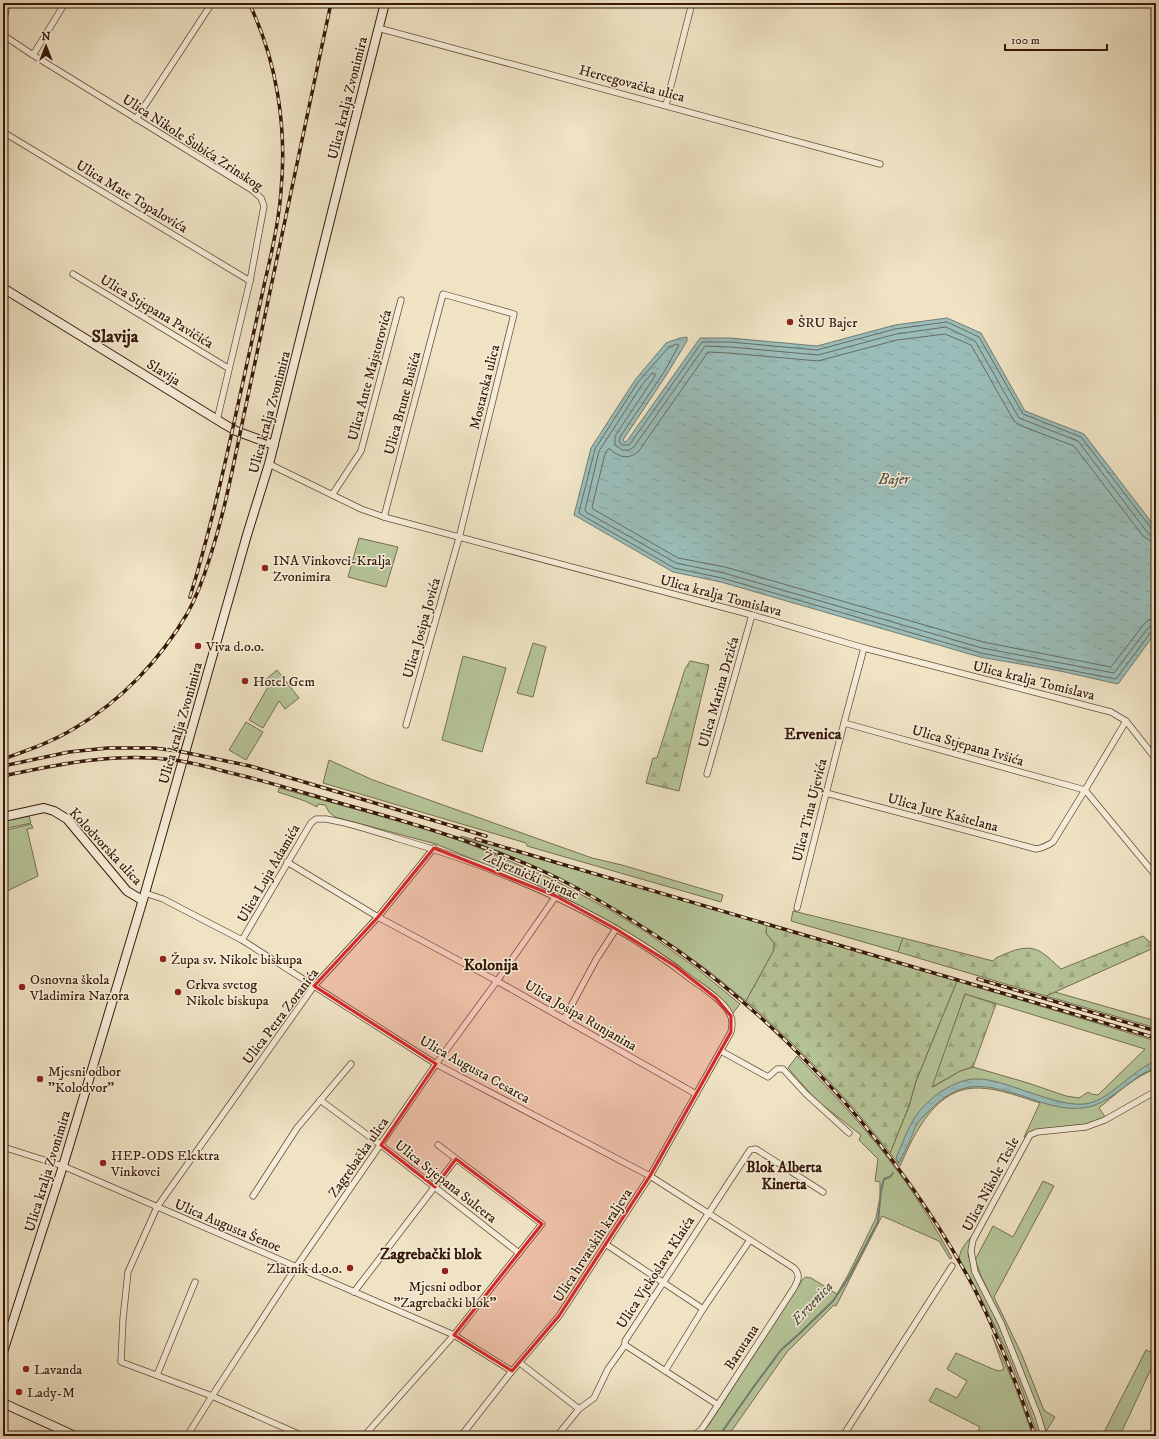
<svg xmlns="http://www.w3.org/2000/svg" width="1159" height="1439" font-family="'IM FELL DW Pica',serif">
<style>
.green{fill:#b5c497;stroke:#766e50;fill-rule:evenodd}
.forest{fill:url(#forest-firs);stroke:#766e50}
.water{fill:url(#water-ripples);stroke:#727b72}
.lines{fill:none;stroke-linecap:round;stroke-linejoin:round}
.shore{stroke:#686a60;stroke-width:1}
.stream{stroke:#727b72;stroke-width:2}
.street-casing{stroke:#654b37;stroke-width:7}
.secondary-casing{stroke:#371808;stroke-width:10}
.street{stroke:#f5edd9;stroke-width:5.5}
.secondary{stroke:#f5edd9;stroke-width:8}
.rail-casing{stroke:#371808;stroke-width:3.5}
.rail{stroke:#f5edd9;stroke-width:2;stroke-dasharray:6;stroke-linecap:butt}
.marked{fill:#d62828;fill-opacity:0.2;stroke:#d62828;stroke-width:3;stroke-linejoin:round}
.poi-dot{fill:#8f2418;stroke:#f5edd9;stroke-width:1.5}
.labels{text-anchor:middle;stroke-width:3;stroke-linejoin:round;paint-order:stroke}
.street-label{font-size:14px;fill:#371808;stroke:#f5edd9}
.poi-label{font-size:14px;fill:#371808;stroke:#f5edd9;text-anchor:start}
.water-label{font-size:15px;font-style:italic;fill:#5a5246;stroke:#f5edd9}
.neighbourhood-label{font-size:15px;font-weight:bold;fill:#371808;stroke:#f5edd9}
.quarter-label{font-size:16px;font-weight:bold;fill:#371808;stroke:#f5edd9}
.district-label{font-size:18px;font-weight:bold;fill:#371808;stroke:#f5edd9}
</style>
<defs>
<pattern id="forest-firs" width="22" height="20" patternUnits="userSpaceOnUse"><rect width="22" height="20" fill="#b5c497"/><path d="M5 1l3.5 6h-7zM16 11l3.5 6h-7z" fill="#9ca881"/></pattern>
<pattern id="water-ripples" width="26" height="14" patternUnits="userSpaceOnUse"><rect width="26" height="14" fill="#9abdb9"/><path d="M2 4q2-2 4 0t4 0M15 11q2-2 4 0t4 0" fill="none" stroke="#85a29e"/></pattern>
</defs>
<rect width="100%" height="100%" fill="#efe3c4"/>
<filter id="stains"><feTurbulence type="fractalNoise" baseFrequency=".005" numOctaves="4"/><feColorMatrix values="0 0 0 0 .2 0 0 0 0 .09 0 0 0 0 .02 0 0 0 .5 -.17"/></filter>
<radialGradient id="worn" r=".72"><stop offset=".6" stop-color="#630" stop-opacity="0"/><stop offset="1" stop-color="#630" stop-opacity=".3"/></radialGradient>
<!-- green -->
<g class="green">
<polygon points="359,538 398,547 386,587 348,577"/>
<polygon points="533,643 546,647 533,697 517,693"/>
<polygon points="463,656 506,668 482,752 442,740"/>
<polygon points="277,670 299,698 285,709 279,701 263,728 249,720 268,687 264,681"/>
<polygon points="246,722 263,732 246,760 229,750"/>
<polygon points="329,760 373,780 592,858 622,865 723,895 721,902 527,846 526,843 323,783"/>
<polygon points="279,788 445,834 472,845 554,880 610,910 646,932 695,967 740,1004 733,1013 678,965 616,925 557,894 436,844 335,817 329,812 325,805 318,804 317,807 305,801 278,792"/>
<polygon points="29,816 31,823 3,829 3,821"/>
<polygon points="31,824 33,828 27,829 38,876 7,891 3,884 3,831"/>
<path d="M461,836L767,925L766,933L774,943V950L746,1001C732,991 720,979 706,969C642,922 576,883 503,853C489,848 475,841 460,837Z"/>
<polygon points="793,911 903,938 898,952 791,921"/>
<path d="M957,981L1156,1041V1069C1135,1076 1116,1094 1099,1108L1106,1118L1088,1124L1037,1130L1026,1138L1024,1137L1040,1103C1021,1097 1000,1089 980,1088C936,1086 915,1132 900,1166L890,1153L909,1106L916,1081ZM965,994L1145,1049L1098,1095L1091,1094L1088,1092L1079,1098L1066,1096L1028,1083L973,1067L960,1071L933,1087Z"/>
<polygon points="1055,992 1156,1021 1156,1028 1046,996"/>
<path d="M797,1056C833,1093 868,1131 899,1173C919,1200 936,1229 952,1258L950,1259L939,1241L882,1216L836,1306L834,1305L787,1352L728,1436H698L708,1426L803,1279L806,1277L811,1278L837,1294L848,1275L876,1218L880,1197V1182L875,1181L878,1159L859,1140L861,1135L816,1100L788,1068Z"/>
<polygon points="1043,1181 1054,1186 994,1297 1022,1355 1043,1408 1045,1411 1055,1417 1045,1433 987,1288 981,1276 975,1260 993,1226 1013,1237"/>
<path d="M971,1237L972,1238L968,1254L972,1268L1003,1334L1032,1407L1042,1436H1038C1018,1375 993,1315 960,1261C957,1253 966,1243 971,1237Z"/>
<polygon points="992,1335 1015,1386 1033,1436 976,1436 980,1427 929,1401 936,1388 957,1398 967,1381 947,1369 956,1353 995,1370 1000,1371 1004,1369"/>
<polygon points="1146,1350 1156,1354 1156,1364 1151,1369 1122,1431 1125,1436 1102,1436"/>
</g>
<!-- forest -->
<g class="forest">
<polygon points="690,661 709,665 679,791 646,783 653,758 657,758 685,669"/>
<path d="M767,925L957,981L916,1081L909,1106L890,1153C859,1113 828,1078 792,1043C777,1029 762,1014 746,1001L774,950V943L766,933Z"/>
<path d="M1143,936L1156,947L1046,996L898,952L903,938L993,961L996,958C1009,952 1027,943 1041,952C1049,957 1055,964 1061,969Z"/>
<polygon points="965,994 996,1004 973,1067 960,1071 932,1087"/>
</g>
<!-- water -->
<g class="water">
<polygon points="947,318 981,333 1025,411 1084,434 1156,528 1156,632 1118,684 1060,671 980,657 721,582 673,572 574,515 591,448 635,380 666,343 680,338 687,337 687,341 667,374 623,440 625,442 627,441 700,338 730,338 817,346 895,325"/>
<path d="M1156,1061V1067C1131,1077 1109,1106 1082,1108C1061,1110 1043,1103 1023,1096C987,1085 964,1078 933,1107C928,1112 921,1118 917,1124C914,1128 913,1134 911,1138C907,1147 903,1155 899,1163L896,1158C902,1145 907,1129 915,1117C928,1098 955,1078 978,1079C992,1079 1011,1086 1025,1091C1042,1096 1066,1106 1084,1104C1109,1102 1131,1070 1156,1061Z"/>
</g>
<g class="lines">
<!-- shore -->
<g class="shore">
<polyline points="1156,530 1151,528 1081,437 1023,414 979,337 947,322 895,329 817,350 730,342 702,342 630,444 628,445 623,445 619,442 620,437 664,372 679,345 677,344 669,347 638,382 595,449 579,512 580,514 674,568 722,578 981,653 1116,679 1151,632 1156,630"/>
<polyline points="1156,535 1151,535 1147,532 1078,441 1019,418 975,341 946,327 896,334 818,355 730,347 705,346 634,447 629,450 622,450 615,445 615,436 655,376 655,374 652,373 642,385 599,451 585,510 586,512 676,563 724,573 982,648 1114,673 1147,629 1151,626 1156,625"/>
<path d="M1156,541L1149,540L1143,536L1074,446L1019,425L1014,421L971,345L945,334L897,340L818,361L729,353L708,352L638,452C628,460 618,457 610,449H608L605,454L592,507L593,509L678,558L725,567L983,642L1111,667L1144,624L1149,620L1156,619"/>
</g>
<!-- stream -->
<polyline class="stream" points="719,1436 755,1385 781,1350 800,1333 833,1301 849,1277 878,1222 881,1191 884,1179 890,1177 893,1173"/>
<!-- street casing -->
<g class="street-casing">
<g id="street">
<polyline points="3,27 7,3"/>
<polyline points="378,28 880,164"/>
<polyline points="3,35 33,55 252,190 261,198 264,206 250,281 217,420"/>
<polyline points="33,55 65,3"/>
<polyline points="666,105 692,3"/>
<polyline points="136,119 212,3"/>
<polyline points="3,132 250,281"/>
<polyline points="73,274 228,368"/>
<polyline points="269,464 361,509 384,517 752,615 864,648 1111,712 1126,721 1156,759"/>
<polyline points="332,495 361,451 401,300"/>
<polyline points="384,517 443,294 514,314 459,538 406,725"/>
<polyline points="844,723 1085,790 1156,876"/>
<polyline points="707,774 752,615"/>
<path d="M826,793L1036,849C1043,848 1047,846 1053,842L1085,790L1126,721"/>
<polyline points="287,862 378,917 497,981 696,1094"/>
<path d="M145,893L163,899L242,940L436,1064L650,1176L794,1268C801,1275 798,1280 794,1288L710,1417L701,1430L693,1436"/>
<polyline points="797,908 844,723 864,648"/>
<path d="M242,940L311,823L316,819H326C350,823 373,831 396,838C500,868 607,913 692,980C703,988 727,1003 731,1017C733,1022 732,1027 731,1032L650,1176L559,1316L512,1371L461,1436"/>
<polyline points="564,1019 597,958 616,929"/>
<polyline points="721,1051 768,1077 777,1069 783,1069 806,1094 849,1133"/>
<polyline points="320,1100 381,1145 519,1253"/>
<polyline points="3,1147 63,1166 454,1335 512,1371"/>
<polyline points="253,1196 297,1128 351,1064"/>
<polyline points="607,1245 703,1309"/>
<polyline points="354,1292 456,1159"/>
<polyline points="625,1345 718,1405"/>
<polyline points="520,1363 579,1409"/>
<polyline points="665,1371 703,1309 750,1240"/>
<polyline points="157,1375 195,1282"/>
<polyline points="187,1436 212,1396 296,1267 436,1064 497,981 556,896"/>
<polyline points="303,1436 212,1396 121,1362 123,1319 128,1272 157,1207 314,986 378,917 434,848"/>
<polyline points="364,1436 454,1335 542,1224 438,1145"/>
<polyline points="557,1436 579,1409 594,1398 608,1369 625,1345 625,1341 750,1150 756,1149 823,1192"/>
<polyline points="843,1436 952,1266"/>
<polyline points="1044,1436 1038,1416 1001,1323 975,1272 971,1251 973,1240 1030,1135 1037,1132 1086,1127 1105,1120 1156,1091"/>
</g>
</g>
<!-- secondary casing -->
<g class="secondary-casing">
<g id="secondary">
<polyline points="3,288 224,424 236,431 274,445"/>
<polyline points="3,817 44,808 54,811 67,819 127,891 142,900"/>
<polyline points="3,1352 63,1166 145,893 247,535 269,464 346,156 385,3"/>
<polyline points="3,1403 75,1436"/>
</g>
</g>
<!-- street -->
<use href="#street" class="street"/>
<!-- secondary -->
<use href="#secondary" class="secondary"/>
<!-- rail casing -->
<g class="rail-casing">
<g id="rail">
<path d="M190,597C212,525 228,451 244,377C251,345 258,313 265,281C272,252 279,221 281,191C287,127 277,61 249,3"/>
<path d="M3,759C28,750 52,742 75,728C121,701 160,660 187,614C197,596 204,577 210,557C226,508 235,456 246,405C275,271 302,137 331,3"/>
<polyline points="3,766 69,752 108,748 154,748 178,751 250,766 486,836"/>
<path d="M3,776C59,764 117,752 175,760C192,763 210,767 227,772C266,781 304,793 343,804C412,823 479,843 545,872C591,894 635,921 677,950C799,1038 903,1155 974,1288C998,1336 1018,1386 1035,1436"/>
<polyline points="476,839 1156,1038"/>
<polyline points="978,979 1156,1031"/>
</g>
</g>
<!-- rail -->
<use href="#rail" class="rail"/>
</g>
<!-- marked area -->
<path class="marked" d="M434,848L556,896L616,929L675,966L716,998L731,1016V1032L650,1176L559,1316L512,1371L454,1335L542,1224L456,1159L435,1187L381,1145L436,1064L314,986L378,917Z"/>
<!-- markers -->
<g class="poi-dot">
<circle cx="790" cy="322" r="4"/>
<circle cx="265" cy="568" r="4"/>
<circle cx="198" cy="646" r="4"/>
<circle cx="245" cy="681" r="4"/>
<circle cx="163" cy="959" r="4"/>
<circle cx="22" cy="987" r="4"/>
<circle cx="178" cy="992" r="4"/>
<circle cx="40" cy="1079" r="4"/>
<circle cx="103" cy="1163" r="4"/>
<circle cx="350" cy="1268" r="4"/>
<circle cx="445" cy="1271" r="4"/>
<circle cx="26" cy="1369" r="4"/>
<circle cx="19" cy="1392" r="4"/>
</g>
<g class="labels">
<!-- street labels -->
<g class="street-label">
<text transform="translate(632 83) rotate(15)" y="5">Hercegovačka ulica</text>
<text transform="translate(347 98) rotate(-76)" y="5">Ulica kralja Zvonimira</text>
<text transform="translate(193 142) rotate(33)" y="5">Ulica Nikole Šubića Zrinskog</text>
<text transform="translate(132 196) rotate(31)" y="5">Ulica Mate Topalovića</text>
<text transform="translate(157 311) rotate(31)" y="5">Ulica Stjepana Pavičića</text>
<text transform="translate(164 372) rotate(32)" y="5">Slavija</text>
<text transform="translate(369 375) rotate(-75)" y="5">Ulica Ante Majstorovića</text>
<text transform="translate(484 387) rotate(-76)" y="5">Mostarska ulica</text>
<text transform="translate(402 403) rotate(-75)" y="5">Ulica Brune Bušića</text>
<text transform="translate(269 412) rotate(-75)" y="5">Ulica kralja Zvonimira</text>
<text transform="translate(721 595) rotate(15)" y="5">Ulica kralja Tomislava</text>
<text transform="translate(421 628) rotate(-74)" y="5">Ulica Josipa Jovića</text>
<text transform="translate(1034 680) rotate(14)" y="5">Ulica kralja Tomislava</text>
<text transform="translate(718 692) rotate(-74)" y="5">Ulica Marina Držića</text>
<text transform="translate(180 723) rotate(-74)" y="5">Ulica kralja Zvonimira</text>
<text transform="translate(968 745) rotate(16)" y="5">Ulica Stjepana Ivšića</text>
<text transform="translate(809 810) rotate(-76)" y="5">Ulica Tina Ujevića</text>
<text transform="translate(943 812) rotate(15)" y="5">Ulica Jure Kaštelana</text>
<text transform="translate(106 846) rotate(47)" y="5">Kolodvorska ulica</text>
<text transform="translate(268 873) rotate(-60)" y="5">Ulica Luja Adamića</text>
<text transform="translate(531 875) rotate(23)" y="5">Željeznički vijenac</text>
<text transform="translate(581 1015) rotate(30)" y="5">Ulica Josipa Runjanina</text>
<text transform="translate(280 1016) rotate(-53)" y="5">Ulica Petra Zoranića</text>
<text transform="translate(475 1069) rotate(29)" y="5">Ulica Augusta Cesarca</text>
<text transform="translate(358 1157) rotate(-55)" y="5">Zagrebačka ulica</text>
<text transform="translate(47 1171) rotate(-73)" y="5">Ulica kralja Zvonimira</text>
<text transform="translate(446 1181) rotate(38)" y="5">Ulica Stjepana Sulcera</text>
<text transform="translate(990 1184) rotate(-62)" y="5">Ulica Nikole Tesle</text>
<text transform="translate(228 1225) rotate(23)" y="5">Ulica Augusta Šenoe</text>
<text transform="translate(592 1245) rotate(-57)" y="5">Ulica hrvatskih kraljeva</text>
<text transform="translate(655 1272) rotate(-57)" y="5">Ulica Vjekoslava Klaića</text>
<text transform="translate(741 1347) rotate(-57)" y="5">Barutana</text>
</g>
<!-- poi labels -->
<g class="poi-label">
<text x="798" y="327">ŠRU Bajer</text>
<text x="273" y="565">INA Vinkovci-Kralja<tspan x="273" dy="16">Zvonimira</tspan></text>
<text x="206" y="651">Viva d.o.o.</text>
<text x="253" y="686">Hotel Gem</text>
<text x="171" y="964">Župa sv. Nikole biskupa</text>
<text x="30" y="984">Osnovna škola<tspan x="30" dy="16">Vladimira Nazora</tspan></text>
<text x="186" y="989">Crkva svetog<tspan x="186" dy="16">Nikole biskupa</tspan></text>
<text x="48" y="1076">Mjesni odbor<tspan x="48" dy="16">"Kolodvor"</tspan></text>
<text x="111" y="1160">HEP-ODS Elektra<tspan x="111" dy="16">Vinkovci</tspan></text>
<text x="342" y="1273" text-anchor="end">Zlatnik d.o.o.</text>
<text x="445" y="1291" text-anchor="middle">Mjesni odbor<tspan x="445" dy="16">"Zagrebački blok"</tspan></text>
<text x="34" y="1374">Lavanda</text>
<text x="27" y="1397">Lady-M</text>
</g>
<!-- water labels -->
<g class="water-label">
<text x="894" y="484">Bajer</text>
<text transform="translate(812 1303) rotate(-47)" y="5">Ervenica</text>
</g>
<!-- neighbourhood labels -->
<g class="neighbourhood-label">
<text x="784" y="1172">Blok Alberta<tspan x="784" dy="17">Kinerta</tspan></text>
</g>
<!-- quarter labels -->
<g class="quarter-label">
<text x="813" y="739">Ervenica</text>
<text x="491" y="970">Kolonija</text>
<text x="431" y="1259">Zagrebački blok</text>
</g>
<!-- district labels -->
<g class="district-label">
<text x="115" y="342">Slavija</text>
</g>
</g>
<!-- margin -->
<rect width="1159" height="1439" fill="none" stroke="#efe3c4" stroke-width="16"/>
<rect x="4" y="4" width="1151" height="1431" fill="none" stroke="#371808" stroke-width="2"/>
<rect x="8" y="8" width="1143" height="1423" fill="none" stroke="#371808"/>
<!-- north arrow -->
<g transform="translate(46 46)" stroke="#f5edd9" stroke-width="3" paint-order="stroke">
<path d="M0-3L7 15L0 10L-7 15Z" fill="#371808"/>
<text y="-6" font-size="11" font-weight="bold" text-anchor="middle" fill="#371808">N</text>
</g>
<!-- scale -->
<path d="M1005 44v6h102v-6" fill="none" stroke="#371808" stroke-width="2"/>
<text x="1011" y="44" font-size="12" fill="#371808" stroke="#f5edd9" stroke-width="3" paint-order="stroke">100 m</text>
<rect width="100%" height="100%" filter="url(#stains)"/>
<rect width="100%" height="100%" fill="url(#worn)"/>
</svg>
